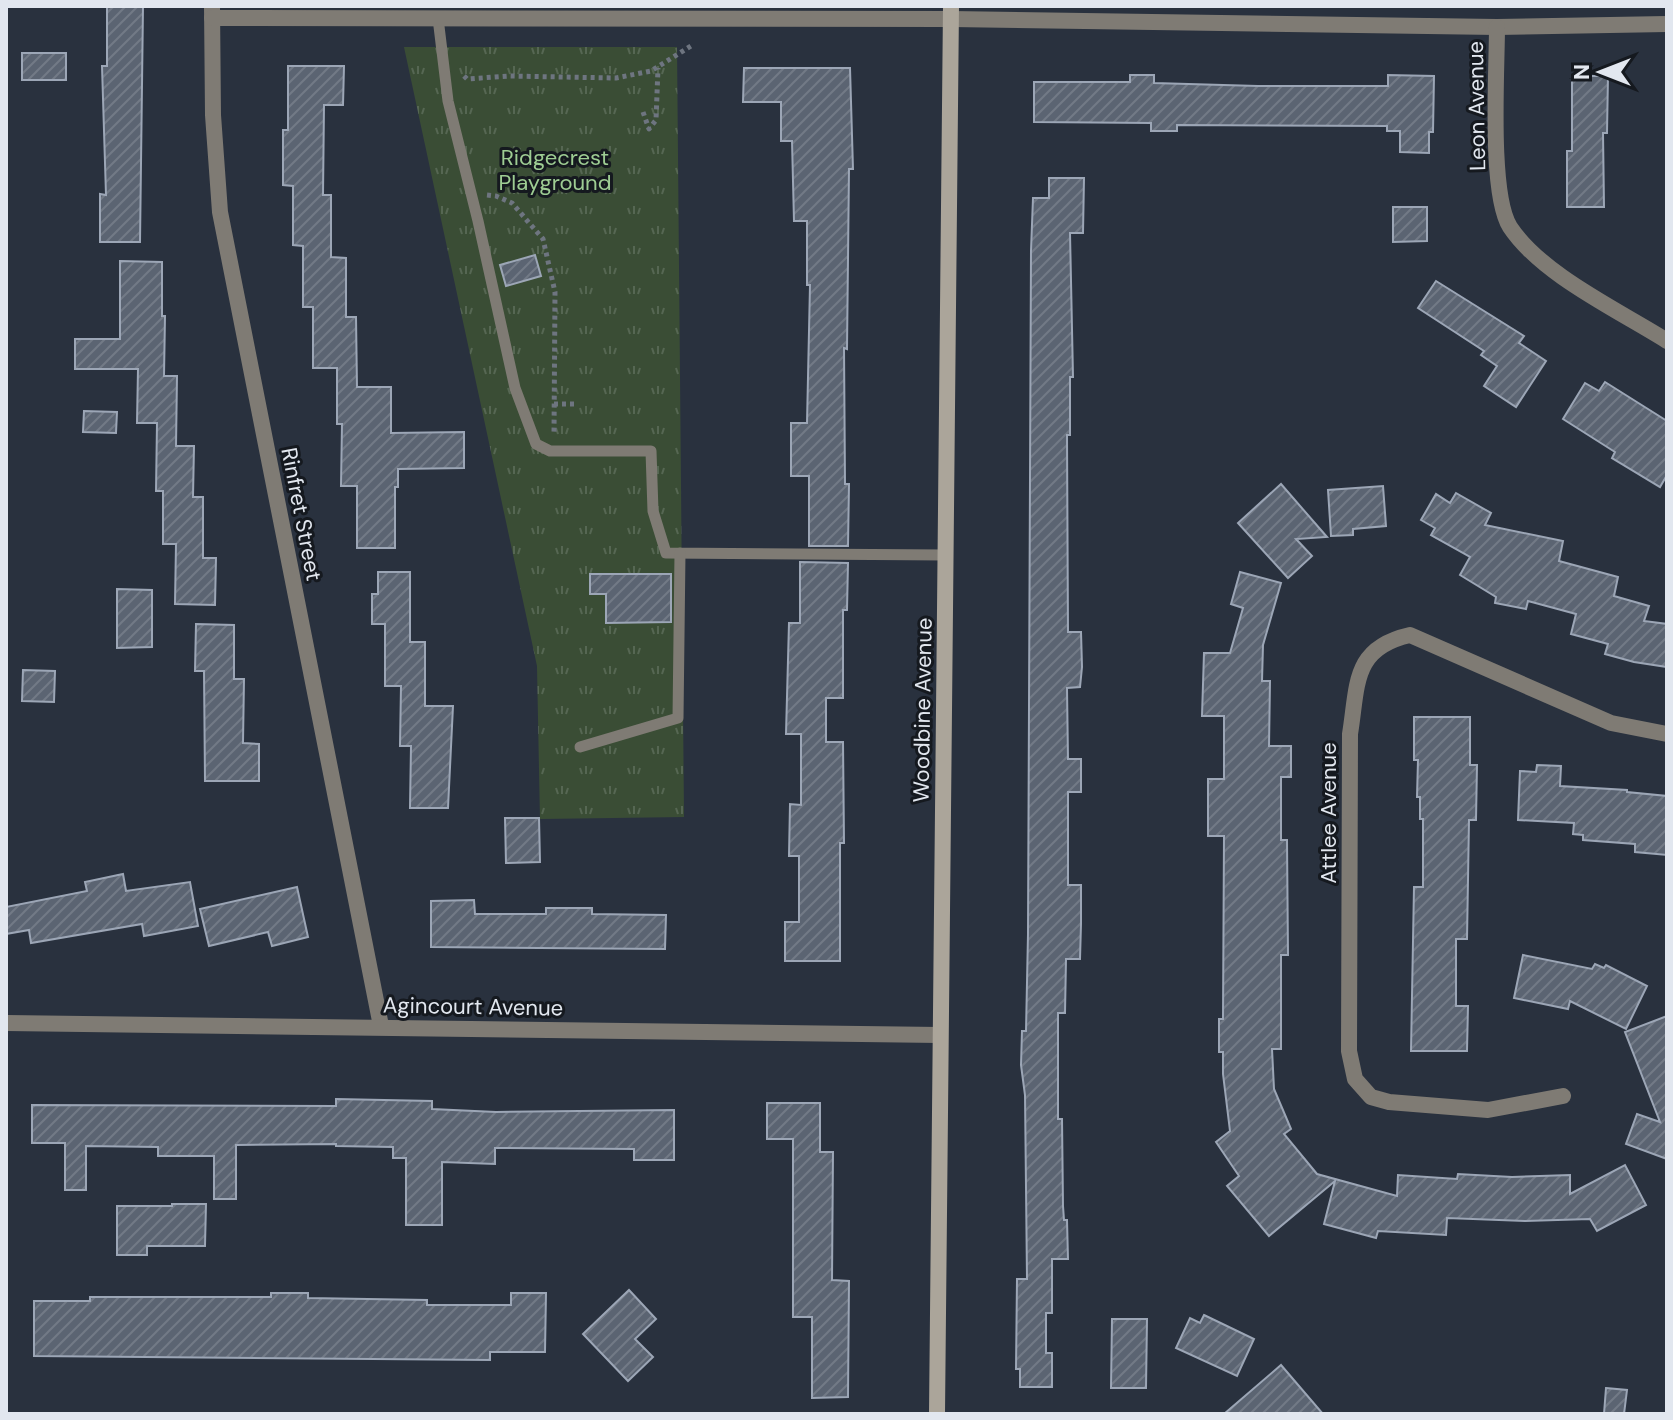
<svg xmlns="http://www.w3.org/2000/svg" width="1673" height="1420" font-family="'DM Sans',sans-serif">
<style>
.grass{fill:url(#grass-tufts)}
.building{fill:url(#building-hatch);stroke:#9ca6b6;stroke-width:2}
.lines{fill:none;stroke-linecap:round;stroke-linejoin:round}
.path{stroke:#6e7580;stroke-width:5;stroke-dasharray:4 4;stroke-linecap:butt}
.lane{stroke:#7f7b74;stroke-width:11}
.street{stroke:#7f7b74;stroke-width:16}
.secondary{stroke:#aba59a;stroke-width:16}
.labels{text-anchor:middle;stroke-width:6;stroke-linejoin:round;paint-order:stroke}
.street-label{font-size:22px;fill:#e2e7ef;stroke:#15191f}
.park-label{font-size:22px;fill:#9ecd93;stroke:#15191f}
</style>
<defs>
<pattern id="grass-tufts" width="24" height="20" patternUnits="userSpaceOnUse" patternTransform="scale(2)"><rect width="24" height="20" fill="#3a4d35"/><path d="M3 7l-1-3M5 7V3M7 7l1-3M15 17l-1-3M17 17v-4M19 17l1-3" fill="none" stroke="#566753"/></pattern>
<pattern id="building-hatch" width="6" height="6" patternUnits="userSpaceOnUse" patternTransform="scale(2)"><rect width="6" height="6" fill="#5b6472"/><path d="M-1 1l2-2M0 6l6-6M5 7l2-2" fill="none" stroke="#727a86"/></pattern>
</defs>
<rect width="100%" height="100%" fill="#29313e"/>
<!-- grass -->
<polygon class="grass" points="404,47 677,47 684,817 540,819 537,666"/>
<!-- building -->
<g class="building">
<polygon points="107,6 143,6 140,242 100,242 100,194 106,195 102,66 107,66"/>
<rect x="22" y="53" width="44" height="27"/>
<polygon points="288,66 344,66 343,105 324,105 323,195 331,195 331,257 346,258 346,317 356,317 357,387 391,387 391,433 464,432 464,468 398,469 398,487 395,487 395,548 357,548 357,486 341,486 342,424 337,424 337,368 313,368 313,307 303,307 303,246 293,245 293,186 283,185 283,130 288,130"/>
<polygon points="744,68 850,68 853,169 849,169 847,349 844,348 845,484 849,484 848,546 809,546 809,476 791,476 791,423 807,423 810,285 807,285 807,221 794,221 792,141 781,141 781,102 743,102"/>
<polygon points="1130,75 1154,75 1154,83 1258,86 1388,86 1388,75 1434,76 1433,132 1429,132 1429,153 1400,152 1400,131 1387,131 1387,126 1177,125 1177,131 1151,131 1151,123 1034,122 1034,82 1130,82"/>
<polygon points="1572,76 1608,76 1607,133 1603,133 1604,207 1567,207 1567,151 1572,151"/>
<polygon points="1049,178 1084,178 1083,233 1070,233 1073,377 1070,377 1070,435 1067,435 1068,632 1081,632 1082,667 1080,687 1067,688 1068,759 1081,759 1081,792 1068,792 1068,885 1081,885 1081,924 1080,959 1066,959 1065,1013 1058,1013 1058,1119 1062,1119 1063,1206 1064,1220 1067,1220 1068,1259 1052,1259 1052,1313 1046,1313 1046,1353 1052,1353 1052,1387 1020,1387 1020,1369 1016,1369 1017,1279 1027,1279 1025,1095 1021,1065 1022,1031 1026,1031 1028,934 1031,251 1033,198 1049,198"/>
<polygon points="1393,207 1427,207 1427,241 1393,242"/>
<polygon points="535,255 541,276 506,286 500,265"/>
<polygon points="120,261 162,262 162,316 165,316 164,376 177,376 176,446 194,446 193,497 203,497 203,558 216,558 215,605 175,604 176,544 163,544 163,491 156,491 157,423 137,423 138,369 75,369 75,339 120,339"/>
<polygon points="1436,281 1524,336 1519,343 1546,361 1516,407 1484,386 1497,366 1481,355 1484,351 1418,308"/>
<polygon points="1605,382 1667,421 1667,475 1660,487 1612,458 1615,452 1563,419 1585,383 1599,391"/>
<polygon points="84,411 117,412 116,433 83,432"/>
<polygon points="1281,484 1327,537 1296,539 1312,556 1288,578 1238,523"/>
<polygon points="1383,486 1386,526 1353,529 1353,535 1331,536 1328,490"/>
<polygon points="1456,493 1491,513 1485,525 1563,541 1559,561 1618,577 1614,596 1649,606 1644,621 1667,624 1667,667 1634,662 1605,654 1608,644 1571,634 1576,614 1528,601 1526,609 1495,603 1496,597 1460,575 1470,557 1431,535 1435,528 1421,520 1436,494 1450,503"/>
<polygon points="800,562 848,563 847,610 843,610 843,698 826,698 826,742 843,742 844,843 840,843 840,961 785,961 785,922 799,922 799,856 789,856 790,804 801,805 801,734 786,734 789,623 800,623"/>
<polygon points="378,572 410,572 410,642 425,642 425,706 453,706 448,808 410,808 411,746 400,746 401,686 385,686 385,624 372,624 372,594 378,594"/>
<polygon points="1240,572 1281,583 1263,645 1262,681 1270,681 1269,746 1291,746 1291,777 1281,777 1281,840 1287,840 1288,955 1281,955 1281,1049 1272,1049 1274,1089 1291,1129 1284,1134 1317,1174 1397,1196 1398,1175 1457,1179 1458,1174 1512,1177 1570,1175 1570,1194 1625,1165 1646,1205 1597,1231 1590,1219 1525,1221 1447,1218 1446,1235 1378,1231 1376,1238 1324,1224 1335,1181 1269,1236 1227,1186 1239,1176 1216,1142 1230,1131 1223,1074 1223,1052 1219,1052 1219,1019 1223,1019 1224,836 1208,836 1208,779 1224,779 1224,716 1202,716 1204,653 1230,653 1243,608 1231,604"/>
<polygon points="590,574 671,574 671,622 606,623 606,594 590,594"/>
<polygon points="117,589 152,590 152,647 117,648"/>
<polygon points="196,624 234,625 234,679 244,679 243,743 259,744 259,781 205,781 204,671 195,671"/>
<polygon points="23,670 55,671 54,702 22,701"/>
<polygon points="1414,717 1470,717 1470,765 1477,765 1476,820 1469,820 1467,939 1456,939 1456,1006 1468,1006 1467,1051 1411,1051 1414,887 1423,887 1423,819 1420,819 1420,797 1417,797 1418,760 1414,760"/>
<polygon points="1537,765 1561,766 1560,786 1627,790 1627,792 1667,796 1667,855 1635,852 1635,844 1583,840 1583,835 1573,834 1574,823 1518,820 1520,771 1536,772"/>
<polygon points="505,818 539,818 540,862 506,863"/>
<polygon points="123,874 126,891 190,882 198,926 144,936 142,924 31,943 29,930 6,934 6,907 87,891 85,882"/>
<polygon points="297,887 308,937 272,946 268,932 209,946 200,909"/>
<polygon points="474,900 475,914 546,914 546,908 592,908 592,914 666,915 665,949 431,947 431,901"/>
<polygon points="1523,955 1592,969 1595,964 1604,968 1606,965 1647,986 1626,1029 1570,1001 1568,1009 1514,998"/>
<polygon points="1667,1016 1667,1159 1626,1144 1637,1114 1660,1122 1625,1032"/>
<polygon points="336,1099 432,1101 432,1109 496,1112 674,1110 674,1160 634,1160 634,1149 495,1148 495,1164 442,1162 442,1225 406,1225 406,1158 393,1158 393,1147 336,1146 336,1144 236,1145 236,1199 214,1199 214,1156 158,1156 158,1147 86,1146 86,1190 65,1190 65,1143 32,1143 32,1105 336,1106"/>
<polygon points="767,1103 820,1103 820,1152 833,1152 832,1280 849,1281 848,1397 812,1398 812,1317 793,1317 793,1139 767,1139"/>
<polygon points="172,1204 206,1204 205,1246 147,1246 147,1255 117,1255 117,1206 172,1206"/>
<polygon points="629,1290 656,1319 635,1339 653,1357 628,1381 583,1334"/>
<polygon points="271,1293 308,1293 308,1298 427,1300 427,1305 511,1305 511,1293 546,1293 545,1352 490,1352 490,1360 34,1356 34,1301 90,1301 90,1297 271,1297"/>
<polygon points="1204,1315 1254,1339 1237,1376 1176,1348 1190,1318 1200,1323"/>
<polygon points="1112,1319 1147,1319 1146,1388 1111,1388"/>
<polygon points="1281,1365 1323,1414 1224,1414"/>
<polygon points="1606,1388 1627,1390 1624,1414 1604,1414"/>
</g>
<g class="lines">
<!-- path -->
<g class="path">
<polyline points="464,76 467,79 509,76 616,78 651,71 691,46"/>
<polyline points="643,112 649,129 656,120 658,68"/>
<polyline points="487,195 496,196 512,203 543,239 555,292 554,434"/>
<polyline points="554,404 574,404"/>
</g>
<!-- lane -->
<g class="lane">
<polyline points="438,18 448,101 478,221 515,388 536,444 550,451 651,451 653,511 666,553 945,555"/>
<polyline points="580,747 678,718 680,553"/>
</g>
<!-- street -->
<g class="street">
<polyline points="212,6 213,115 220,212 381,1026"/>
<polyline points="212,18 951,19 1497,27 1667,24"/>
<path d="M1497,27C1497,70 1489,194 1510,227C1542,275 1618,310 1667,341"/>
<polyline points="6,1023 940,1035"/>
<path d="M1563,1096L1488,1110L1389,1102L1371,1097L1355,1079L1349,1051L1350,734C1358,685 1352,648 1410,635L1611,723L1667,734"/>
</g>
<!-- secondary -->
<polyline class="secondary" points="937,1414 951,6"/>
</g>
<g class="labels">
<!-- street labels -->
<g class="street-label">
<text transform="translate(1476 106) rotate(-91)" y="8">Leon Avenue</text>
<text transform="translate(302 514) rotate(79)" y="8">Rinfret Street</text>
<text transform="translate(922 710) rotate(-89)" y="8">Woodbine Avenue</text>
<text transform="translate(1328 813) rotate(-90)" y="8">Attlee Avenue</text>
<text transform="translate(473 1006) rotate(1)" y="8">Agincourt Avenue</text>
</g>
<!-- park labels -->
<g class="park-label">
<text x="555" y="165">Ridgecrest<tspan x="555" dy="25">Playground</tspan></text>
</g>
</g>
<!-- border -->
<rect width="1673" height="1420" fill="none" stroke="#e2e7ef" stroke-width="16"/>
<!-- north arrow -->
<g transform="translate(1601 72) rotate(270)" stroke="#15191f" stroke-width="6" paint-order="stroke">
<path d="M0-6L14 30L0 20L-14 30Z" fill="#e2e7ef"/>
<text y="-12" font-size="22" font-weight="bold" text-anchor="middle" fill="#e2e7ef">N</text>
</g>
</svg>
